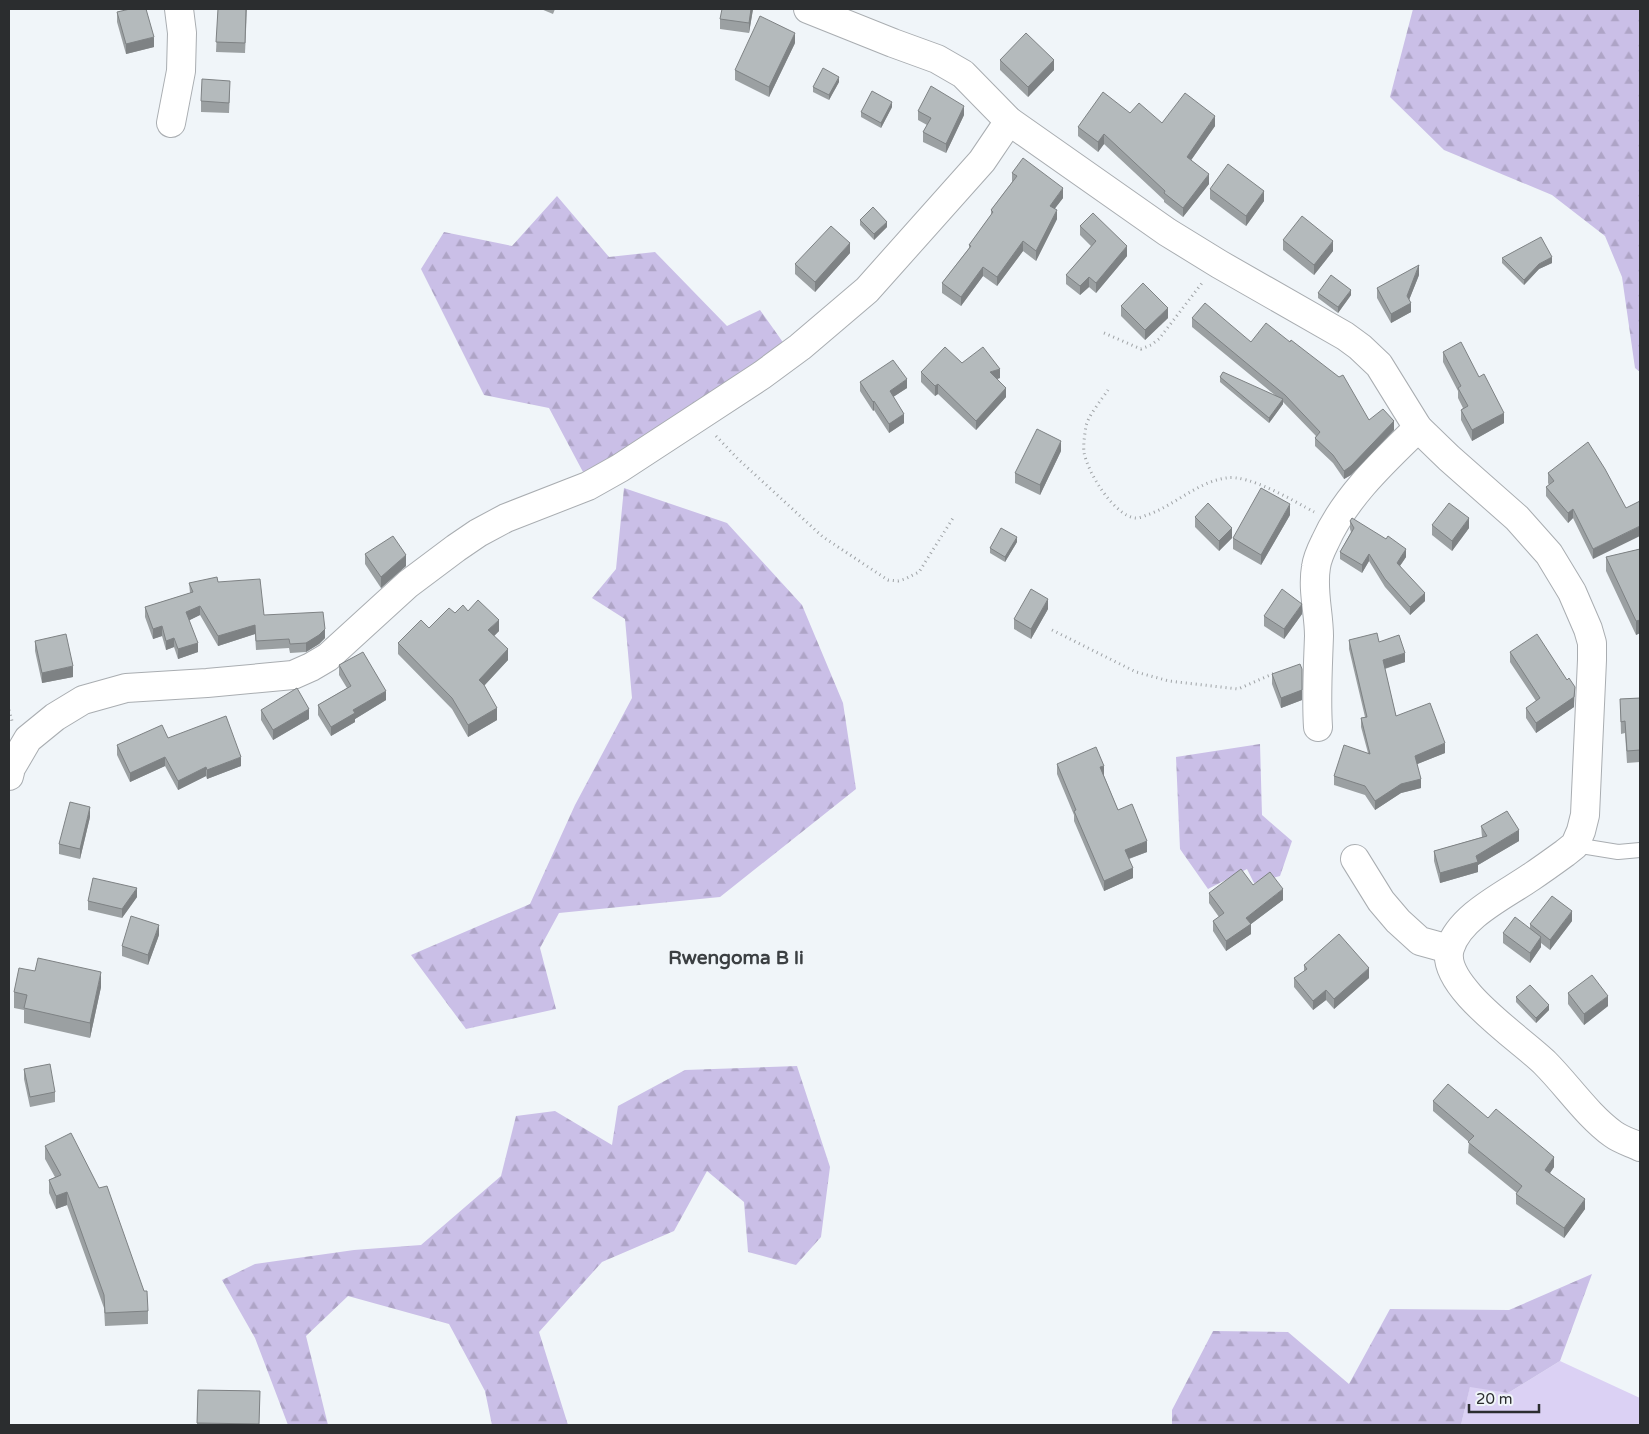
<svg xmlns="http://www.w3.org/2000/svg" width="1649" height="1434" font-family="'Varela Round',sans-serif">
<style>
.grass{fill:#dbd1f4}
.forest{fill:url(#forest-firs)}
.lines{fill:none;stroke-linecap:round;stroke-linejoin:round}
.lane-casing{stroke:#a9adb1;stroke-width:16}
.street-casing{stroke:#a9adb1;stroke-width:30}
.path{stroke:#9fa3a6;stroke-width:3;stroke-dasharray:1 4;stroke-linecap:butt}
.lane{stroke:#fff;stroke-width:14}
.street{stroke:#fff;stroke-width:28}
.wall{fill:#9ba0a2}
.shaded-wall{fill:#7e8284}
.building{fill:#b4babc;stroke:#7e8284}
.labels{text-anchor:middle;stroke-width:4.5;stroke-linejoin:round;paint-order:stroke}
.quarter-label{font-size:19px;font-weight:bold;fill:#3b3f42;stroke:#f0f5f9}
</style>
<defs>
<pattern id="forest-firs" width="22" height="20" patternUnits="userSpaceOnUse" patternTransform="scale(1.25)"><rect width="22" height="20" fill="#cabfe7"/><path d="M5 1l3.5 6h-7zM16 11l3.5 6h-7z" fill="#aea4c6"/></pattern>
</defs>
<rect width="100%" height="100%" fill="#f0f5f9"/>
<!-- grass -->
<polygon class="grass" points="1560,1361 1640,1398 1640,1425 1461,1425 1470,1386 1508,1393"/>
<!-- forest -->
<g class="forest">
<polygon points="1413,9 1640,9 1640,372 1635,368 1622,277 1605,236 1552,195 1444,150 1390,97"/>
<polygon points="557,196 609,257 655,252 727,326 760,310 797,362 591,487 549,408 484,395 421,269 444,232 512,246"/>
<polygon points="624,488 727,523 802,605 843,703 856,789 720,897 559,913 540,948 556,1009 466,1029 411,955 530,904 575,805 632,698 625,619 592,598 616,569"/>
<polygon points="1260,744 1262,815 1292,841 1280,876 1254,883 1247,869 1208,889 1180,849 1176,757"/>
<polygon points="797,1066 830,1167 821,1237 796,1265 748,1252 744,1202 707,1171 674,1231 602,1262 539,1332 568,1425 492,1425 485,1391 449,1324 348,1296 306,1336 328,1425 288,1425 255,1338 222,1280 255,1264 354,1250 421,1245 501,1176 516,1116 555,1111 612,1145 618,1106 685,1070"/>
<polygon points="1592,1274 1560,1361 1508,1393 1470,1387 1461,1425 1172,1425 1172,1410 1213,1331 1288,1332 1349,1384 1390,1309 1509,1310"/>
</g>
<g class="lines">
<!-- lane casing -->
<g class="lane-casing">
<polyline id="lane" points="1575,845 1618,852 1640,850"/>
</g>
<!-- street casing -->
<g class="street-casing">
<g id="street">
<path d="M808,9L893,43L937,59L963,74L1009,121L1167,232L1219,264L1345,336L1360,347L1379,365L1418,428L1449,458L1517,518L1549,554L1572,592L1588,629L1592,643V660L1585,815L1581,831L1575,845L1565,853C1554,861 1543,869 1531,877C1505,895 1460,916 1450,948C1438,985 1522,1040 1545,1063C1568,1086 1587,1115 1613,1134C1621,1140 1632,1143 1640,1147"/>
<polyline points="171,123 181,71 182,33 179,9"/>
<path d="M1318,727C1316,697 1318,666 1319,636C1319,613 1312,590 1316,567C1317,559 1321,550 1325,542C1345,497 1383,462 1418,428"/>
<polyline points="9,776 11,768 28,739 55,717 83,700 126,688 207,683 293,675 311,667 328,657 408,584 456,548 478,533 506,518 588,486 620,468 698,417 762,375 800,347 867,290 982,161 1009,121"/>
<polyline points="1355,859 1381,901 1398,921 1420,941 1449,949"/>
</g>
</g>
<!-- path -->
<g class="path">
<polyline points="1104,333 1141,349 1151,345 1159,339 1202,283"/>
<path d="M1108,390C1102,399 1088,416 1086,426C1085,433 1083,444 1084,452C1087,472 1115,517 1136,518C1140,518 1144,516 1147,515C1174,506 1197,482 1226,478C1249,474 1294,501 1314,512"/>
<polyline points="716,436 738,459 823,537 888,580 898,581 905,579 919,572 953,518"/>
<polyline points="1052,630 1136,672 1169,681 1238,689 1275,673"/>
<polyline points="9,710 12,721"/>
</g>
<!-- lane -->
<use href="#lane" class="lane"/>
<!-- street -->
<use href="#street" class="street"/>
</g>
<!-- wall -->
<g class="wall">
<polygon points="218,9 247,9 245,53 216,52"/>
<polygon points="541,9 555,9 553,14"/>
<polygon points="753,9 749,33 720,29 720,19"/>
<polygon points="117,12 154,47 126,54 117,22"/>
<polygon points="795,43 769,97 735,80 735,70"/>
<polygon points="1000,60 1054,70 1028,97 1000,70"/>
<polygon points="839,82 829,100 813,92 813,87"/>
<polygon points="230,91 229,113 201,112 201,101"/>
<polygon points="892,107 881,128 861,117 861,112"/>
<polygon points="918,111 964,115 946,153 923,142 923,132 927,125 918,120"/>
<polygon points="1130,113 1162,123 1215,126 1191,160 1209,184 1183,217 1164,202 1164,200 1104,144 1098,152 1078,136 1078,127"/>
<polygon points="1012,173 1063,198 1055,208 1057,219 1036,261 1023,251 997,286 983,276 961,306 942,293 942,283 969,248 969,245 991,215 991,210 1012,182"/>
<polygon points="1210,189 1264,201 1246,226 1210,199"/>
<polygon points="860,220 887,227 874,240 860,225"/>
<polygon points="1080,226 1127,256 1096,293 1089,287 1080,295 1066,284 1066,275 1091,246 1080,235"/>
<polygon points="1283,240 1333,251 1314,275 1283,250"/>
<polygon points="850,253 815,292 795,274 795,264"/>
<polygon points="1502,258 1552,263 1539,269 1524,285 1502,263"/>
<polygon points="1419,275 1409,300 1411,312 1391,323 1377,298 1377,288"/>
<polygon points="1318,293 1351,295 1338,313 1318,298"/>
<polygon points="1121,306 1168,318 1145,340 1121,316"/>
<polygon points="1192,318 1251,342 1369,420 1394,430 1351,475 1344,479 1333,463 1315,446 1315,438 1316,436 1283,402 1283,404 1269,423 1220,382 1220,377 1276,396 1192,327"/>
<polygon points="1443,352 1504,423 1472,441 1461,420 1461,410 1463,408 1458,398 1458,391 1443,362"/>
<polygon points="962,363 1000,378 997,379 1006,397 976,430 938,394 935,396 921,382 921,372"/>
<polygon points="860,382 907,388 893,397 904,423 889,433 874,410 873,411 860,391"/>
<polygon points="1061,451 1040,495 1015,483 1015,473"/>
<polygon points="1605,469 1593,559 1573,518 1568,523 1546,496 1546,487 1549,485 1548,483 1548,473"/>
<polygon points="1290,515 1261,565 1233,549 1233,538"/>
<polygon points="1195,517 1232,538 1219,551 1195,527"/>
<polygon points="1350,521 1406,557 1400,566 1425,601 1410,615 1385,587 1369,561 1362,573 1340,559 1340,552 1351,532 1350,529"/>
<polygon points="1432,525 1469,528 1452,551 1432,535"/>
<polygon points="1017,542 1005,562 990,553 990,548"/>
<polygon points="1640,549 1640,633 1636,635 1606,571 1606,557"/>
<polygon points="365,554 406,566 381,588 365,564"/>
<polygon points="218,582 264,615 325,638 319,644 306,652 290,653 289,648 256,650 255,634 218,646 200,615 189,620 198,652 178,659 174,647 166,650 162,636 153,639 145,617 145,607 190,593 189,583"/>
<polygon points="1048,609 1031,639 1014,629 1014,619"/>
<polygon points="468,611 499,631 494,636 508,660 484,686 497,720 468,737 452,709 398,654 398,643 429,628 455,613"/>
<polygon points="1302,614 1284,639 1264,626 1264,616"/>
<polygon points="1349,640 1379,642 1405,662 1385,669 1396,716 1445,753 1417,764 1421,788 1401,793 1375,810 1365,795 1334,785 1334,776 1368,753 1361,727 1361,718 1365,717 1349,649"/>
<polygon points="35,641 73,677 42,683 35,651"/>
<polygon points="1510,652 1574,707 1536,733 1526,718 1526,708 1536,701 1510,662"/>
<polygon points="339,665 386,700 355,719 355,722 331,736 318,715 318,705 347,688 339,675"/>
<polygon points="1272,674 1302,700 1281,708 1272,684"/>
<polygon points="1640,698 1640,762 1627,763 1625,733 1621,734 1620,699"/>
<polygon points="261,710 309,719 273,740 261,720"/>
<polygon points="168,738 241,766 207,779 206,776 178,790 165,766 130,782 117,755 117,745"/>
<polygon points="1057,764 1104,776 1118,810 1147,852 1129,859 1133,878 1104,891 1074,821 1074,815 1057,774"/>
<polygon points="90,817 80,859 59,854 59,844"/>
<polygon points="1481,826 1519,841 1478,865 1478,872 1440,883 1434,861 1434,851 1482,837"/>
<polygon points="1253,885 1283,900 1251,924 1251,934 1226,951 1213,931 1213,921 1219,917 1209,903 1209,893"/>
<polygon points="137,897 122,918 88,910 88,901"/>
<polygon points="1572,921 1550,950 1541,943 1541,947 1530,963 1503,943 1503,933 1530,928 1530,924"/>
<polygon points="159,935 148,965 122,956 122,946"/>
<polygon points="1304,965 1369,978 1334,1009 1326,1000 1313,1010 1294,987 1294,978 1304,972"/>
<polygon points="101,987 90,1038 24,1023 24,1010 14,1008 14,992"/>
<polygon points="1568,993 1608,1006 1584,1025 1568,1004"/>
<polygon points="1516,997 1549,1010 1536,1023 1516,1002"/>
<polygon points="24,1069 55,1092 55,1102 30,1107 24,1079"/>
<polygon points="1433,1101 1488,1118 1554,1167 1550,1173 1585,1209 1564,1238 1516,1204 1516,1194 1517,1193 1468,1153 1469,1142 1433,1111"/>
<polygon points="45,1146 148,1311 148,1324 105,1326 104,1308 67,1205 56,1209 49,1193 49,1180 55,1177 45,1159"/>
<polygon points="198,1390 260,1391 259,1425 197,1425"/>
</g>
<!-- shaded-wall -->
<g class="shaded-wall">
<polygon points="751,9 753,9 749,33 749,23"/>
<polygon points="795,33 795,43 769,97 769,87"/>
<polygon points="154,37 154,47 126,54 126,44"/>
<polygon points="1054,60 1054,70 1028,97 1028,87"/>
<polygon points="839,77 839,82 829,100 829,95"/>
<polygon points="892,102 892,107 881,128 881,123"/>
<polygon points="964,106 964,115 946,153 946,144"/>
<polygon points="1215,116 1215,126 1187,166 1187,157"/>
<polygon points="1104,134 1104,144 1098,152 1098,142"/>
<polygon points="1209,174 1209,184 1183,217 1183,208"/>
<polygon points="1063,188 1063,198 1050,215 1050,206"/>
<polygon points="1264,191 1264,201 1246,226 1246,216"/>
<polygon points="1057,210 1057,219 1036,261 1036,251"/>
<polygon points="887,222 887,227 874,240 874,234"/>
<polygon points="1023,241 1023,251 997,286 997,277"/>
<polygon points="1333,241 1333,251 1314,275 1314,265"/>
<polygon points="850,243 850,253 815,292 815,282"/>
<polygon points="1127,246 1127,256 1096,293 1096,283"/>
<polygon points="1552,257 1552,263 1539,269 1524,285 1524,280 1539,264"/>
<polygon points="1419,265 1419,275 1407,305 1411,303 1411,312 1391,323 1391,314 1407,296"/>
<polygon points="983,267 983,276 961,306 961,297"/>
<polygon points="1089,277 1089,287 1080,295 1080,286"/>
<polygon points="1351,290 1351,295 1338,313 1338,307"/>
<polygon points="1168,308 1168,318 1145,340 1145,330"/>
<polygon points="1000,369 1000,378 990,381 990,372"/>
<polygon points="907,379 907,388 890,399 890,391"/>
<polygon points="938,384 938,394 935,396 935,386"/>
<polygon points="1006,388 1006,397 976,430 976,421"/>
<polygon points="1283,399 1283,404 1269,423 1269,418"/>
<polygon points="874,401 874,410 873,411 873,402"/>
<polygon points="1504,413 1504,423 1472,441 1472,430"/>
<polygon points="904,414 904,423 889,433 889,424"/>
<polygon points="1394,421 1394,430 1351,475 1344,479 1344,471"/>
<polygon points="1061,441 1061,451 1040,495 1040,485"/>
<polygon points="1290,504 1290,515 1261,565 1261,555"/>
<polygon points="1573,509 1573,518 1568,523 1568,513"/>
<polygon points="1469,518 1469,528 1452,551 1452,541"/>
<polygon points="1640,526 1640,536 1593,559 1593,549"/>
<polygon points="1232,528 1232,538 1219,551 1219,541"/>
<polygon points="1017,537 1017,542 1005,562 1005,557"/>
<polygon points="1406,549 1406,557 1397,570 1397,563"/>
<polygon points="1369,554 1369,561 1362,573 1362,565"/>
<polygon points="406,555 406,566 381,588 381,577"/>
<polygon points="1425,593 1425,601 1410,615 1410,607"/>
<polygon points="1048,599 1048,609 1031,639 1031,629"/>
<polygon points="1302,604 1302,614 1284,639 1284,629"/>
<polygon points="200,606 200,615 186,622 186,612"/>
<polygon points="499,620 499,631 488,642 488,630"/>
<polygon points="1640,620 1640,633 1636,635 1636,621"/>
<polygon points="255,625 255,634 218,646 218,636"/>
<polygon points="162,626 162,636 153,639 153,629"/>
<polygon points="325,629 325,638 319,644 306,652 306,643"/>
<polygon points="174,638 174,647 166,650 166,641"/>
<polygon points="198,643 198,652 178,659 178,649"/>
<polygon points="508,649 508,660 479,691 479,680"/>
<polygon points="1405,653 1405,662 1383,669 1383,660"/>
<polygon points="73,666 73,677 42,683 42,673"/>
<polygon points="1302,669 1302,700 1281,708 1281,698"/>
<polygon points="1575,687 1574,707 1536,733 1536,723"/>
<polygon points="386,691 386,700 355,719 355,722 331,736 331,727 353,710"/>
<polygon points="497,708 497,720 468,737 468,725"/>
<polygon points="309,709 309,719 273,740 273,730"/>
<polygon points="1445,743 1445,753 1415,765 1415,756"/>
<polygon points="165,757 165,766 130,782 130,773"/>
<polygon points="241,757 241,766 207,779 207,770"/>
<polygon points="1104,766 1104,776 1100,777 1100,767"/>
<polygon points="206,767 206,776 178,790 178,781"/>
<polygon points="1421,779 1421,788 1401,793 1375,810 1375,801 1401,784"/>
<polygon points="90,807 90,817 80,859 80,849"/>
<polygon points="1519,830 1519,841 1478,865 1478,872 1440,883 1440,873 1476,856"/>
<polygon points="1147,841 1147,852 1125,860 1125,850"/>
<polygon points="1133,868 1133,878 1104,891 1104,881"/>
<polygon points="137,888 137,897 122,918 122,909"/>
<polygon points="1283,889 1283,900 1251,924 1251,934 1226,951 1226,941 1246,918"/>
<polygon points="1572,911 1572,921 1550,950 1550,940"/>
<polygon points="159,925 159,935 148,965 148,955"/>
<polygon points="1541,937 1541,947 1530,963 1530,953"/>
<polygon points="1369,968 1369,978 1334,1009 1334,999"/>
<polygon points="101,972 101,987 90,1038 90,1023"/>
<polygon points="1326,990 1326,1000 1313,1010 1313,1001"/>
<polygon points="1608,996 1608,1006 1584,1025 1584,1014"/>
<polygon points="1549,1005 1549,1010 1536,1023 1536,1018"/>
<polygon points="1554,1157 1554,1167 1545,1180 1545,1170"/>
<polygon points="67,1192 67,1205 56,1209 56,1196"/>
<polygon points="1585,1199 1585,1209 1564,1238 1564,1228"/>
</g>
<!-- building -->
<g class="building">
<polygon points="130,9 146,9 154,37 126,44 117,12"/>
<polygon points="218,9 246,9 245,43 216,42"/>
<polygon points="722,9 751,9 749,23 720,19"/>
<polygon points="760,16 795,33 769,87 735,70"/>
<polygon points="1026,33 1054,60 1028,87 1000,60"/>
<polygon points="823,68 839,77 829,95 813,87"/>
<polygon points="202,79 230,81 229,103 201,101"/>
<polygon points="931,86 964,106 946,144 923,132 931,118 918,111"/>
<polygon points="872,91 892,102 881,123 861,112"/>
<polygon points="1103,92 1130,113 1139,103 1162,123 1185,93 1215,116 1187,157 1209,174 1183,208 1164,193 1165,191 1104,134 1098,142 1078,127"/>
<polygon points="1023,158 1063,188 1050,206 1057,210 1036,251 1023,241 997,277 983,267 961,297 942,283 971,246 969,245 993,212 991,210 1017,176 1012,173"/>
<polygon points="1228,164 1264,191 1246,216 1210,189"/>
<polygon points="873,207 887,222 874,234 860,220"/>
<polygon points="1093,213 1127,246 1096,283 1089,277 1080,286 1066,275 1096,241 1080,226"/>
<polygon points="1302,216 1333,241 1314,265 1283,240"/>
<polygon points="831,226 850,243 815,282 795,264"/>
<polygon points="1541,237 1552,257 1539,264 1524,280 1502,258"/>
<polygon points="1419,265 1407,296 1411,303 1391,314 1377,288"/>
<polygon points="1331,275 1351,290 1338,307 1318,293"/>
<polygon points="1143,283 1168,308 1145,330 1121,306"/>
<polygon points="1205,303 1251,342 1266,323 1290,342 1291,340 1339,377 1343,375 1369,420 1383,409 1394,421 1351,466 1344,471 1333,455 1315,438 1320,432 1285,395 1192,318"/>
<polygon points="1461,342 1479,377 1484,374 1504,413 1472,430 1461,410 1468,406 1458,388 1461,386 1443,352"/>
<polygon points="945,347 962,363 983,347 1000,369 990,372 1006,388 976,421 938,384 935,386 921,372"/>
<polygon points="893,360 907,379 890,391 904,414 889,424 874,401 873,402 860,382"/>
<polygon points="1223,372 1283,399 1269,418 1220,377"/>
<polygon points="1037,429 1061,441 1040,485 1015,473"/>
<polygon points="1588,442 1605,469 1626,508 1640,501 1640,526 1593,549 1573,509 1568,513 1546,487 1554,481 1548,473"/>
<polygon points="1261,488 1290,504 1261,555 1233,538"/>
<polygon points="1208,503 1232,528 1219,541 1195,517"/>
<polygon points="1449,503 1469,518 1452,541 1432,525"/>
<polygon points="1352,518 1386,539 1388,536 1406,549 1397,563 1425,593 1410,607 1385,579 1369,554 1362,565 1340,552 1354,528 1350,521"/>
<polygon points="1001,528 1017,537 1005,557 990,548"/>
<polygon points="393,536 406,555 381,577 365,554"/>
<polygon points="1640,549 1640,620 1636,621 1606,557"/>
<polygon points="217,577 218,582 260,579 264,615 323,612 325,629 319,635 306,643 290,644 289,639 256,641 255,625 218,636 200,606 186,612 198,643 178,649 174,638 166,641 162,626 153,629 145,607 193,592 189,583"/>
<polygon points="1031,589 1048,599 1031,629 1014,619"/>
<polygon points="1282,589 1302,604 1284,629 1264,616"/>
<polygon points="478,600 499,620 488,630 508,649 479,680 484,685 497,708 468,725 452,698 398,643 421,620 429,628 449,608 455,613 463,605 468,611"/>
<polygon points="1377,633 1379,642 1399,635 1405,653 1383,660 1396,716 1430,703 1445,743 1415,756 1421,779 1401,784 1375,801 1365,786 1334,776 1344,745 1370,754 1361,718 1367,717 1349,640"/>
<polygon points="66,634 73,666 42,673 35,641"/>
<polygon points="1537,634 1567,680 1569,678 1575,687 1574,697 1536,723 1526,708 1540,698 1510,652"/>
<polygon points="363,652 386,691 353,710 355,713 331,727 318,705 351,686 339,665"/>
<polygon points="1300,664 1302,669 1302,690 1281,698 1272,674"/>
<polygon points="297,688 309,709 273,730 261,710"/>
<polygon points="1640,698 1640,750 1627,751 1625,721 1621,722 1620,699"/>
<polygon points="226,716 241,757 207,770 206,767 178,781 165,757 130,773 117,745 162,725 168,738"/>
<polygon points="1096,747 1104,766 1100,767 1118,810 1132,804 1147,841 1125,850 1133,868 1104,881 1074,811 1076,810 1057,764"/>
<polygon points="70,802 90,807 80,849 59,844"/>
<polygon points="1507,811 1519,830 1476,856 1478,862 1440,873 1434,851 1487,836 1481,826"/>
<polygon points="1241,869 1253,885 1270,872 1283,889 1246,918 1251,924 1226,941 1213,921 1224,913 1209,893"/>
<polygon points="93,878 137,888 122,909 88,901"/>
<polygon points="1552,896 1572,911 1550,940 1530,924"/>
<polygon points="131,916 159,925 148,955 122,946"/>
<polygon points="1515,917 1541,937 1530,953 1503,933"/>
<polygon points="1339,934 1369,968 1334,999 1326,990 1313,1001 1294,978 1307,969 1304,965"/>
<polygon points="38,958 101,972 90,1023 24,1008 27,995 14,992 19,968 35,971"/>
<polygon points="1592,975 1608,996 1584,1014 1568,993"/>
<polygon points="1530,985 1549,1005 1536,1018 1516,997"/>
<polygon points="50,1064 55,1092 30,1097 24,1069"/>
<polygon points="1448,1084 1488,1118 1496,1109 1554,1157 1545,1170 1585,1199 1564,1228 1516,1194 1522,1186 1468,1142 1474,1136 1433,1101"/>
<polygon points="71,1133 99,1188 107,1186 144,1291 147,1291 148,1311 105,1313 104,1295 67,1192 56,1196 49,1180 61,1175 45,1146"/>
<polygon points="198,1390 260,1391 259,1424 197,1423"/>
</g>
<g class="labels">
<!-- quarter labels -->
<g class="quarter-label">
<text x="736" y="964">Rwengoma B Ii</text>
</g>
</g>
<!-- border -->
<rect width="1649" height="1434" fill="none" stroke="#2b2d2f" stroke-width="20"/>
<!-- scale -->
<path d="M1469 1404v8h70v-8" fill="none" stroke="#2b2d2f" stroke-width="2.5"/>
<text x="1476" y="1404" font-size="15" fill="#2b2d2f" stroke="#f0f5f9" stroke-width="4" paint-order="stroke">20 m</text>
</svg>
